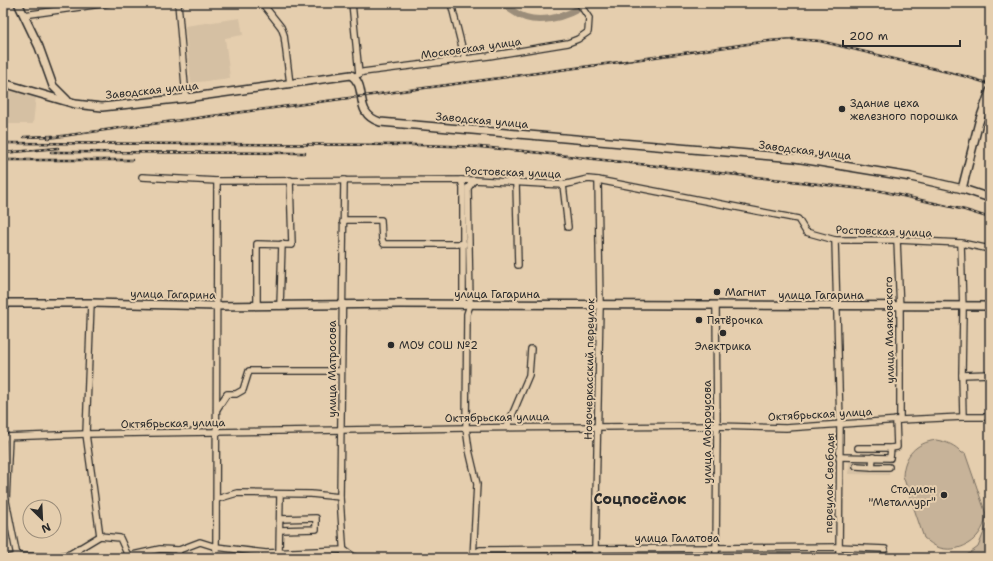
<svg xmlns="http://www.w3.org/2000/svg" width="993" height="561" font-family="'Shantell Sans',sans-serif">
<style>
.built{fill:#d5c0a3}
.green{fill:#c7b399;stroke:#796f62}
.lines{fill:none;stroke-linecap:round;stroke-linejoin:round}
.river{stroke:#9b8d7a;stroke-width:7}
.minor-casing{stroke:#2b2b2b;stroke-width:8}
.major-casing{stroke:#2b2b2b;stroke-width:10}
.minor{stroke:#e5ceae;stroke-width:5.5}
.major{stroke:#e5ceae;stroke-width:7}
.rail-casing{stroke:#2b2b2b;stroke-width:2.5}
.rail{stroke:#e5ceae;stroke-width:1;stroke-dasharray:3;stroke-linecap:butt}
.poi-dot{fill:#2b2b2b;stroke:#e5ceae;stroke-width:1.5}
.labels{text-anchor:middle;stroke-width:4;stroke-linejoin:round;paint-order:stroke}
.street-label{font-size:11px;fill:#2b2b2b;stroke:#e5ceae}
.poi-label{font-size:11px;fill:#2b2b2b;stroke:#e5ceae;text-anchor:start}
.district-label{font-size:15px;font-weight:bold;fill:#2b2b2b;stroke:#e5ceae}
</style>
<rect width="100%" height="100%" fill="#e5ceae"/>
<filter id="ink" filterUnits="userSpaceOnUse"><feTurbulence type="fractalNoise" baseFrequency=".025" numOctaves="2"/><feDisplacementMap in="SourceGraphic" scale="8" xChannelSelector="R" yChannelSelector="G"/><feConvolveMatrix kernelMatrix="1 2 1 2 8 2 1 2 1" color-interpolation-filters="sRGB"/></filter>
<g filter="url(#ink)">
<!-- built -->
<g class="built">
<polygon points="240,18 243,35 225,38 230,78 191,83 185,26"/>
<polygon points="3,86 36,96 33,124 3,124"/>
<polygon points="850,459 891,459 889,475 848,474"/>
</g>
<!-- green -->
<g class="green">
<path d="M936,440C947,442 955,445 962,453H965L986,514C985,536 963,554 940,548C934,546 929,542 924,538L903,476C904,455 916,443 936,440Z"/>
<polygon points="990,517 990,558 963,558 978,547"/>
</g>
<g class="lines">
<!-- river -->
<g class="river">
<polyline points="275,3 277,4 286,3"/>
<path d="M504,3C506,7 510,9 513,11C534,27 567,18 587,3"/>
</g>
<!-- minor casing -->
<g class="minor-casing">
<g id="minor">
<polyline points="178,3 186,98"/>
<polyline points="262,3 281,27 284,35 290,84"/>
<polyline points="352,3 359,74"/>
<polyline points="451,3 465,59"/>
<polyline points="24,15 108,3"/>
<polyline points="354,77 359,74 363,72 489,56 568,43 578,39 588,32 589,18 579,3"/>
<polyline points="142,177 217,181 474,180 563,185 588,179 598,180 798,219 806,232 835,240 897,240 961,243 990,249"/>
<polyline points="344,180 340,497 344,558"/>
<polyline points="461,180 463,187 463,305"/>
<polyline points="516,182 518,265"/>
<polyline points="563,185 568,227"/>
<polyline points="343,222 346,220 381,220 382,240 384,244 464,244"/>
<polyline points="835,240 840,424 839,558"/>
<polyline points="897,240 900,311 900,420"/>
<polyline points="961,243 963,311 962,375 963,417"/>
<polyline points="91,303 86,434 100,536"/>
<polyline points="257,305 257,244 292,245 290,180"/>
<polyline points="280,306 282,244"/>
<polyline points="716,306 717,426 716,558"/>
<polyline points="962,375 990,374"/>
<polyline points="217,409 227,394 236,394 243,390 249,371 341,371"/>
<polyline points="507,427 529,375 531,349"/>
<polyline points="3,437 86,434 466,428 717,426 786,428 900,420 963,417 990,417"/>
<polyline points="9,437 6,501 17,556"/>
<polyline points="858,448 891,448"/>
<polyline points="839,457 890,458 891,448 897,447 896,420"/>
<polyline points="856,466 872,467 873,457"/>
<polyline points="872,467 889,467"/>
<polyline points="217,499 237,493 311,494 340,497"/>
<polyline points="280,530 316,529 316,518 280,519"/>
<polyline points="279,553 280,494"/>
<polyline points="6,558 17,556 57,557 70,554 100,536 120,538 128,556 160,549 179,550 200,542 216,547 266,553 344,550 356,558"/>
<polyline points="75,558 79,548"/>
<polyline points="177,558 179,550"/>
<polyline points="216,558 217,181"/>
<polyline points="473,558 477,484 469,450 466,428 467,314 470,305 468,188 474,180"/>
<polyline points="474,558 475,553 480,550 838,547 885,549"/>
<polyline points="597,558 595,549 600,306 598,180"/>
</g>
</g>
<!-- major casing -->
<g class="major-casing">
<g id="major">
<polyline points="18,3 39,47 53,86 67,100"/>
<path d="M3,83L75,104L102,107L186,98L351,75C369,87 352,113 380,122L795,158L911,177L963,189L990,198"/>
<polyline points="962,189 979,122 990,91"/>
<polyline points="3,303 91,303 216,306 400,304 990,306"/>
</g>
</g>
<!-- minor -->
<use href="#minor" class="minor"/>
<!-- major -->
<use href="#major" class="major"/>
<!-- rail casing -->
<g class="rail-casing">
<g id="rail">
<polyline points="122,128 598,65 769,41 793,39 820,41 964,76 990,84"/>
<polyline points="24,137 53,136"/>
<polyline points="48,138 127,127"/>
<polyline points="3,143 419,145 480,147 523,151 881,191 965,210 990,218"/>
<polyline points="51,152 305,153"/>
<polyline points="3,153 58,148"/>
<polyline points="3,160 132,160"/>
</g>
</g>
<!-- rail -->
<use href="#rail" class="rail"/>
</g>
</g>
<!-- markers -->
<g class="poi-dot">
<circle cx="842" cy="109" r="4"/>
<circle cx="717" cy="292" r="4"/>
<circle cx="699" cy="320" r="4"/>
<circle cx="723" cy="333" r="4"/>
<circle cx="391" cy="345" r="4"/>
<circle cx="944" cy="495" r="4"/>
</g>
<g class="labels">
<!-- street labels -->
<g class="street-label">
<text transform="translate(471 48) rotate(-8)" y="4">Московская улица</text>
<text transform="translate(152 90) rotate(-6)" y="4">Заводская улица</text>
<text transform="translate(482 120) rotate(5)" y="4">Заводская улица</text>
<text transform="translate(805 150) rotate(7)" y="4">Заводская улица</text>
<text transform="translate(513 172) rotate(2)" y="4">Ростовская улица</text>
<text transform="translate(884 231) rotate(2)" y="4">Ростовская улица</text>
<text transform="translate(173 294) rotate(1)" y="4">улица Гагарина</text>
<text x="497" y="298">улица Гагарина</text>
<text x="821" y="299">улица Гагарина</text>
<text transform="translate(889 330) rotate(-91)" y="4">улица Маяковского</text>
<text transform="translate(332 369) rotate(-90)" y="4">улица Матросова</text>
<text transform="translate(589 369) rotate(-89)" y="4">Новочеркасский переулок</text>
<text transform="translate(820 414) rotate(-3)" y="4">Октябрьская улица</text>
<text transform="translate(497 417) rotate(-1)" y="4">Октябрьская улица</text>
<text transform="translate(173 423) rotate(-1)" y="4">Октябрьская улица</text>
<text transform="translate(707 432) rotate(-90)" y="4">улица Мокроусова</text>
<text transform="translate(829 483) rotate(-89)" y="4">переулок Свободы</text>
<text x="677" y="542">улица Галатова</text>
</g>
<!-- poi labels -->
<g class="poi-label">
<text x="850" y="107">Здание цеха<tspan x="850" dy="13">железного порошка</tspan></text>
<text x="725" y="296">Магнит</text>
<text x="707" y="324">Пятёрочка</text>
<text x="399" y="349">МОУ СОШ №2</text>
<text x="723" y="350" text-anchor="middle">Электрика</text>
<text x="936" y="493" text-anchor="end">Стадион<tspan x="936" dy="13">"Металлург"</tspan></text>
</g>
<!-- district labels -->
<g class="district-label">
<text x="640" y="504">Соцпосёлок</text>
</g>
</g>
<!-- margin -->
<rect width="993" height="561" fill="none" stroke="#e5ceae" stroke-width="16"/>
<rect x="8" y="8" width="977" height="545" fill="none" stroke="#2b2b2b" stroke-width="1.5" filter="url(#ink)"/>
<!-- north arrow -->
<g transform="translate(42 519) rotate(156)"><circle r="19" fill="#e5ceae" stroke="#9b8d7a"/>
<path d="M0-3L7 15L0 10L-7 15Z" fill="#2b2b2b"/>
<text y="-6" font-size="11" font-weight="bold" text-anchor="middle" fill="#2b2b2b">N</text>
</g>
<!-- scale -->
<path d="M843 40v6h117v-6" fill="none" stroke="#2b2b2b" stroke-width="2"/>
<text x="849" y="40" font-size="12" fill="#2b2b2b" stroke="#e5ceae" stroke-width="3" paint-order="stroke">200 m</text>
</svg>
